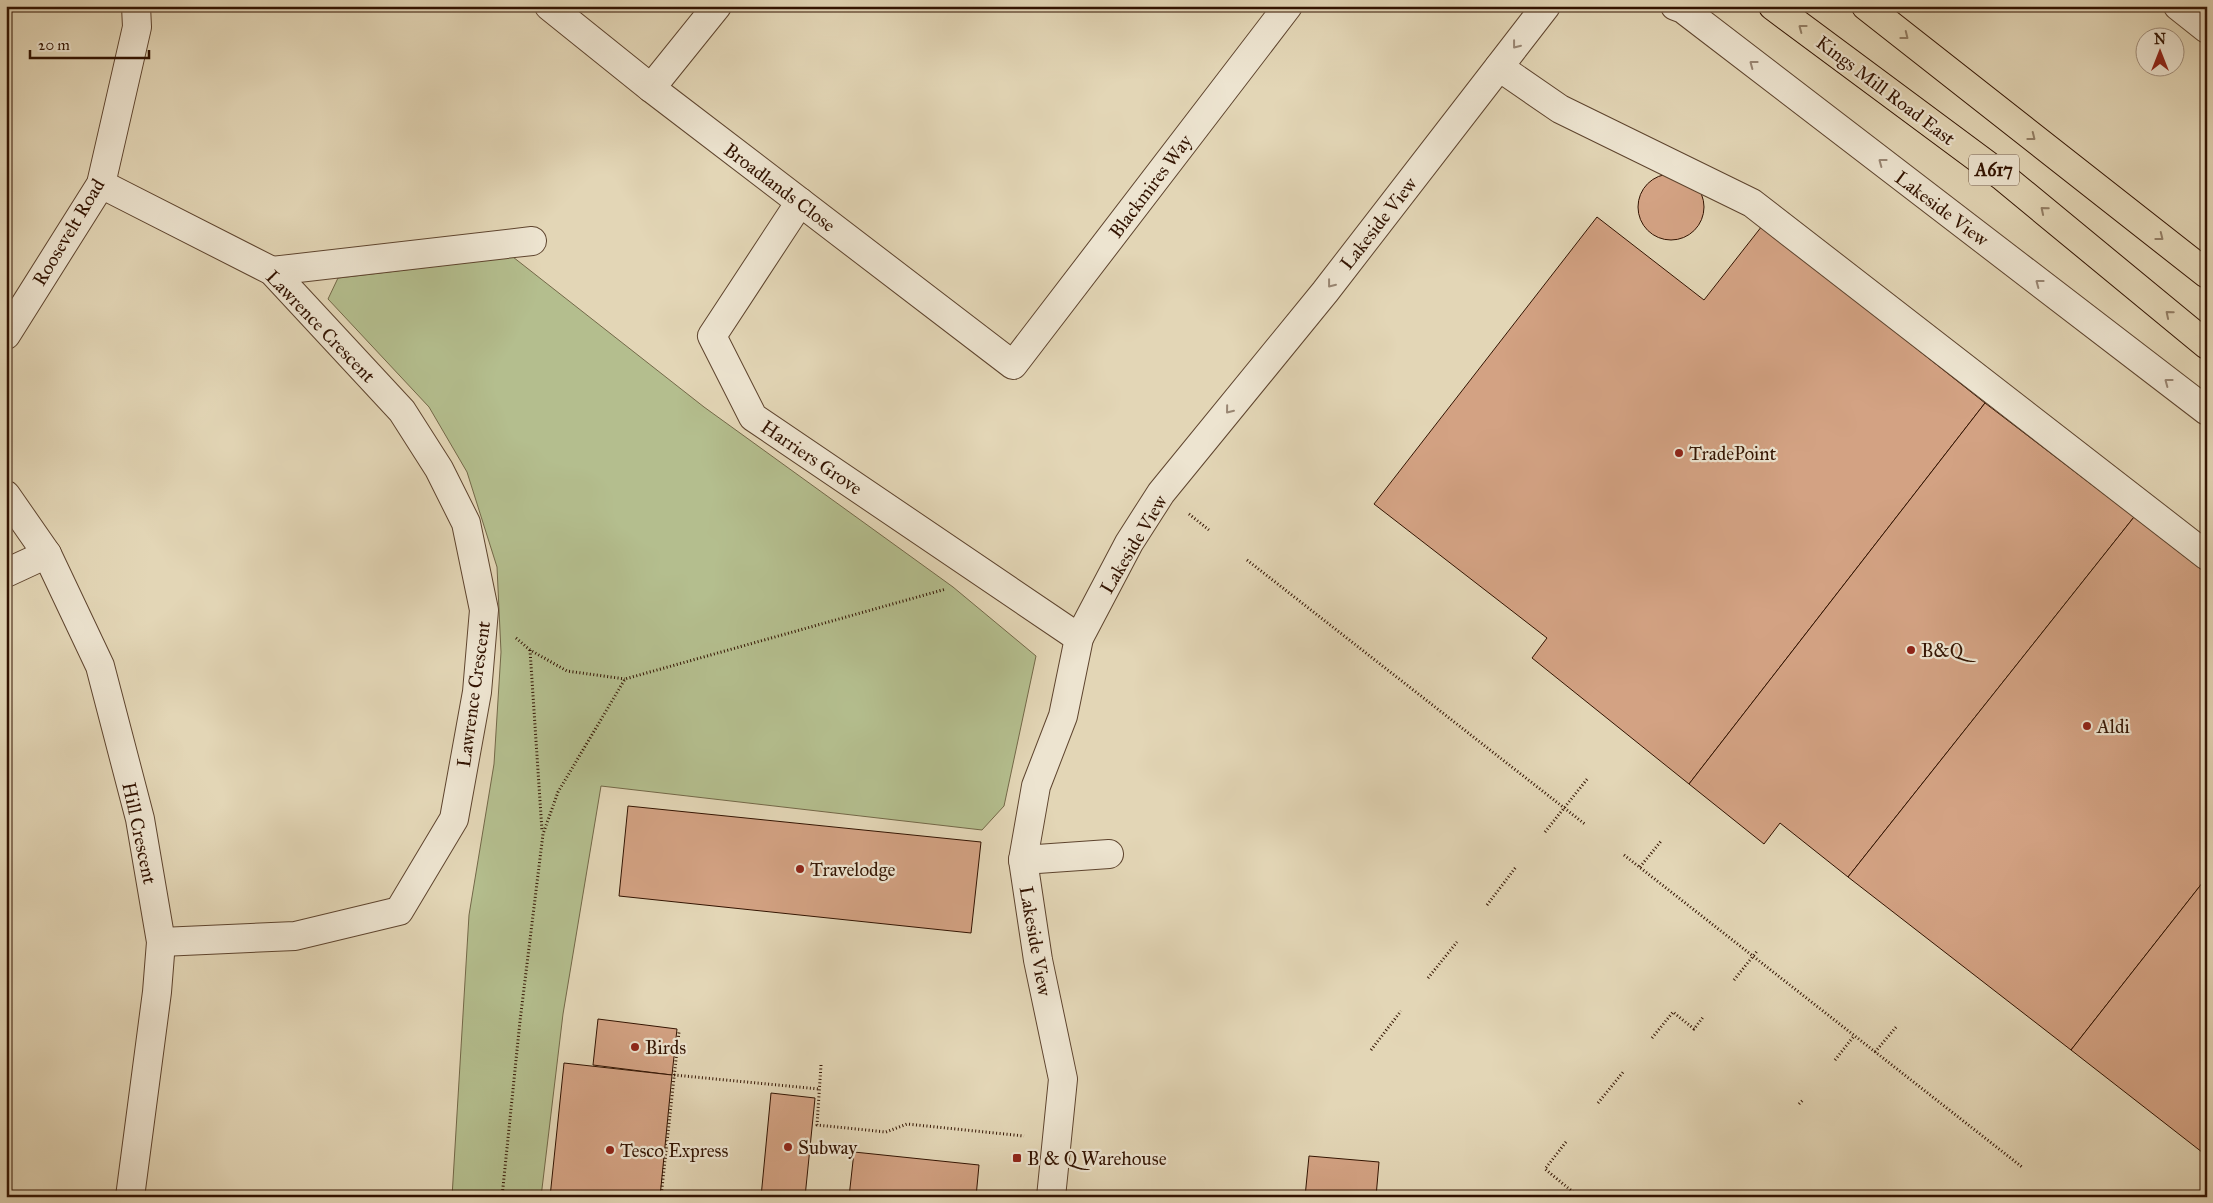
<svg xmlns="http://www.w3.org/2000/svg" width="2213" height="1203" font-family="'IM FELL Great Primer',serif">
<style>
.green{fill:#b4be8e;stroke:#736848}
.building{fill:#d3a283;stroke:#321301}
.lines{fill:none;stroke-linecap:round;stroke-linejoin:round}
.minor-casing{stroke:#5e442e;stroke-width:30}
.highway-casing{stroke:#321301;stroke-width:30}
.path{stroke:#321301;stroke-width:3;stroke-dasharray:1 2.5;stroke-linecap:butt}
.minor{stroke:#ede4d0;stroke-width:28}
.highway{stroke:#e3d6b6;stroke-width:28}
.oneway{stroke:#937e65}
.oneway2{stroke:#998673}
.poi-dot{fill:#8f2418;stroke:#ede4d0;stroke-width:2}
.labels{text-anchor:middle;stroke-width:4.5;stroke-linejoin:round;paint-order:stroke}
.shield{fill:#ede4d0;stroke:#6a523f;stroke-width:1}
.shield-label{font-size:18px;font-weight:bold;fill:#321301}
.street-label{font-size:19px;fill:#321301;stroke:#ede4d0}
.poi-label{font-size:19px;fill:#321301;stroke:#ede4d0;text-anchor:start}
</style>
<rect width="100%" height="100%" fill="#e3d6b6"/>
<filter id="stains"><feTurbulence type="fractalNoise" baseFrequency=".004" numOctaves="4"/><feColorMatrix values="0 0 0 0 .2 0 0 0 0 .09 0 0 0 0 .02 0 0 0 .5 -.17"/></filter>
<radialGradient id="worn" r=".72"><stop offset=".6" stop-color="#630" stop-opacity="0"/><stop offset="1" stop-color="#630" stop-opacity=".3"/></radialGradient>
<!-- green -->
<polygon class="green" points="513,257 704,407 953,587 1036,656 1004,806 982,830 601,786 563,1014 541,1197 452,1197 469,915 494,764 501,652 497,567 467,472 429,407 328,299 338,278"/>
<!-- building -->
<g class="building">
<circle cx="1671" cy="207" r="33"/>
<polygon points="1597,217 1704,300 1762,226 1985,403 1689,784 1532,658 1547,638 1374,504"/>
<polygon points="1985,403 2134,517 1848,877 1780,823 1764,844 1689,784"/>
<polygon points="2134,517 2207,574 2207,877 2071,1050 1848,877"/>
<polygon points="628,806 981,842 971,933 619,896"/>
<polygon points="2207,877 2207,1156 2071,1050"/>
<polygon points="598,1019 677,1029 672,1075 593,1065"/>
<polygon points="564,1063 672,1075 660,1197 550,1197"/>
<polygon points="771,1093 815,1098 805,1197 761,1197"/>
<polygon points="854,1152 979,1165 976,1197 849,1197"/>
<polygon points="1309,1156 1379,1162 1376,1197 1305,1197"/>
</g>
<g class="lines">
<!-- minor casing -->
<g class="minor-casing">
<g id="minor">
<polyline points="549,6 651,88 1013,365 1288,6"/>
<polyline points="1675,6 1683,9 2207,411"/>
<polyline points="2178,6 2207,29"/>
<polyline points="1499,67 1560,109 1752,203 2207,556"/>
<polyline points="651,88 717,6"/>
<polyline points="101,184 272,271 402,411 439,469 466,523 484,610 477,692 454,819 399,911 295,936 161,942"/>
<polyline points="800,202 712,336 753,417 1079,638"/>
<polyline points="272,271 532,241"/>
<polyline points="6,335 101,184 137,27 136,6"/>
<polyline points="6,495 47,554 100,666 140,819 161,942 157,992 130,1197"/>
<polyline points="6,573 47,554"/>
<polyline points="1023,860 1109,854"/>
<polyline points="1051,1197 1063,1079 1038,960 1023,860 1036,786 1063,716 1079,638 1129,543 1161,493 1325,292 1546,6"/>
</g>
</g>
<!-- highway casing -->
<g class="highway-casing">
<g id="highway">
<polyline points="1773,6 2002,176 2207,345"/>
<polyline points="1866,6 2207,274"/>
</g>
</g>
<!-- path -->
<g class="path">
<polyline points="1189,514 1209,530"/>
<polyline points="1247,560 1586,825"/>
<polyline points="516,638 530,650 567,671 625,679"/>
<polyline points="530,650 542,831"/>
<polyline points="1545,832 1588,778"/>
<polyline points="1624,855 2022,1167"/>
<polyline points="1640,867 1662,840"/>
<polyline points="1487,905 1516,867"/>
<polyline points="1428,978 1457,942"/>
<polyline points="1734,980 1758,950"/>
<polyline points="1652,1038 1673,1012 1694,1029 1704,1016"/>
<polyline points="1371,1050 1401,1011"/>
<polyline points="1875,1052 1897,1026"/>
<polyline points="1835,1060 1854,1036"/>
<polyline points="821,1065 817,1125 886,1132 907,1124 1024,1136"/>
<polyline points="674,1075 819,1089"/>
<polyline points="1598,1103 1624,1071"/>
<polyline points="1799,1104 1803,1100"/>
<polyline points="1566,1142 1545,1169 1579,1197"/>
<polyline points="502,1197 520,1021 543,834 558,792 625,679 946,589"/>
<polyline points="661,1197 679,1032"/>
</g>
<!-- minor -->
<use href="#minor" class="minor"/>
<!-- highway -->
<use href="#highway" class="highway"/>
</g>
<!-- one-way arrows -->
<defs><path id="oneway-chevron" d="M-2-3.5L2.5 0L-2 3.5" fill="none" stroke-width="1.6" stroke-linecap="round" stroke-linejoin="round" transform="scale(1.25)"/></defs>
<g class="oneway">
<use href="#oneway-chevron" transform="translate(1802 28) rotate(-143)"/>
<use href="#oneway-chevron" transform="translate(1905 36) rotate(38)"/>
<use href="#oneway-chevron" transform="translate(2032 137) rotate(38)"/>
<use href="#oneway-chevron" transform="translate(2044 210) rotate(-140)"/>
<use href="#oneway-chevron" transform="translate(2160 237) rotate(38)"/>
<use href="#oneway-chevron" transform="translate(2169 314) rotate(-140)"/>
</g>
<g class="oneway2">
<use href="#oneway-chevron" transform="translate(1516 45) rotate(128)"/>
<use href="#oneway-chevron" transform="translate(1753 64) rotate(-143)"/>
<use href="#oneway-chevron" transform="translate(1882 162) rotate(-143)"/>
<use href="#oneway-chevron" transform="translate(2039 283) rotate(-143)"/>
<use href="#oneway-chevron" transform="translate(1331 284) rotate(128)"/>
<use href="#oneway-chevron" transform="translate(2168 382) rotate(-143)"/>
<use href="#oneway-chevron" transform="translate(1229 410) rotate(129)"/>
</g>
<!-- markers -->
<g class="poi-dot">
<circle cx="1679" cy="453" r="5"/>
<circle cx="1911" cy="650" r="5"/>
<circle cx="2087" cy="726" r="5"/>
<circle cx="800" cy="869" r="5"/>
<circle cx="635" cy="1047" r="5"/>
<circle cx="788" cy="1147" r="5"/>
<circle cx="610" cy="1150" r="5"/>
<rect x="1012" y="1153" width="10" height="10" rx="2.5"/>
</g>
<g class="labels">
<!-- shield labels -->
<rect class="shield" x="1969" y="154.5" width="50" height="31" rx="4"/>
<g class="shield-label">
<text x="1994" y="176">A617</text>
</g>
<!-- street labels -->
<g class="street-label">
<text transform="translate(1886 90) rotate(37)" y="7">Kings Mill Road East</text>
<text transform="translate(1150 186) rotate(-53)" y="7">Blackmires Way</text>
<text transform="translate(780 187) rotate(37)" y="7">Broadlands Close</text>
<text transform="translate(1942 208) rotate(37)" y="7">Lakeside View</text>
<text transform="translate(1378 223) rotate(-52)" y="7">Lakeside View</text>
<text transform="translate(68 232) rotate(-59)" y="7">Roosevelt Road</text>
<text transform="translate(321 326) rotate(46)" y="7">Lawrence Crescent</text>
<text transform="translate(812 457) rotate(34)" y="7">Harriers Grove</text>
<text transform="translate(1133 544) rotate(-59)" y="7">Lakeside View</text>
<text transform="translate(473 694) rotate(-82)" y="7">Lawrence Crescent</text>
<text transform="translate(140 833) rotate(78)" y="7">Hill Crescent</text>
<text transform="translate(1036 941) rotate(80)" y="7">Lakeside View</text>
</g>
<!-- poi labels -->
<g class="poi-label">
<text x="1689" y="460">TradePoint</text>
<text x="1921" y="657">B&amp;Q</text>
<text x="2097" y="733">Aldi</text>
<text x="810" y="876">Travelodge</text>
<text x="645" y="1054">Birds</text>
<text x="798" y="1154">Subway</text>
<text x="620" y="1157">Tesco Express</text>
<text x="1027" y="1165">B &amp; Q Warehouse</text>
</g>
</g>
<!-- margin -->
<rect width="2213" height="1203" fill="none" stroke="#e3d6b6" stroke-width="25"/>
<rect x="8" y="8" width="2198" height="1188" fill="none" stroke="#321301" stroke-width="2.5"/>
<rect x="12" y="12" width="2188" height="1178" fill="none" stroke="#321301"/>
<!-- north arrow -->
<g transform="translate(2160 52)"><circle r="24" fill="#ede4d0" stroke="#a2907d"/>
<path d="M0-4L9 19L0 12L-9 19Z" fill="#8f2418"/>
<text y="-8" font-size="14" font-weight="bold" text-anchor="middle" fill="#321301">N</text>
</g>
<!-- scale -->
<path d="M30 50v8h119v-8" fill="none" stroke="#321301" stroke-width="2.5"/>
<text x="38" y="50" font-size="15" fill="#321301" stroke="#ede4d0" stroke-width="4" paint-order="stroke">20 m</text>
<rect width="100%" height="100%" filter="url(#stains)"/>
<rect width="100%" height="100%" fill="url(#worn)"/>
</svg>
